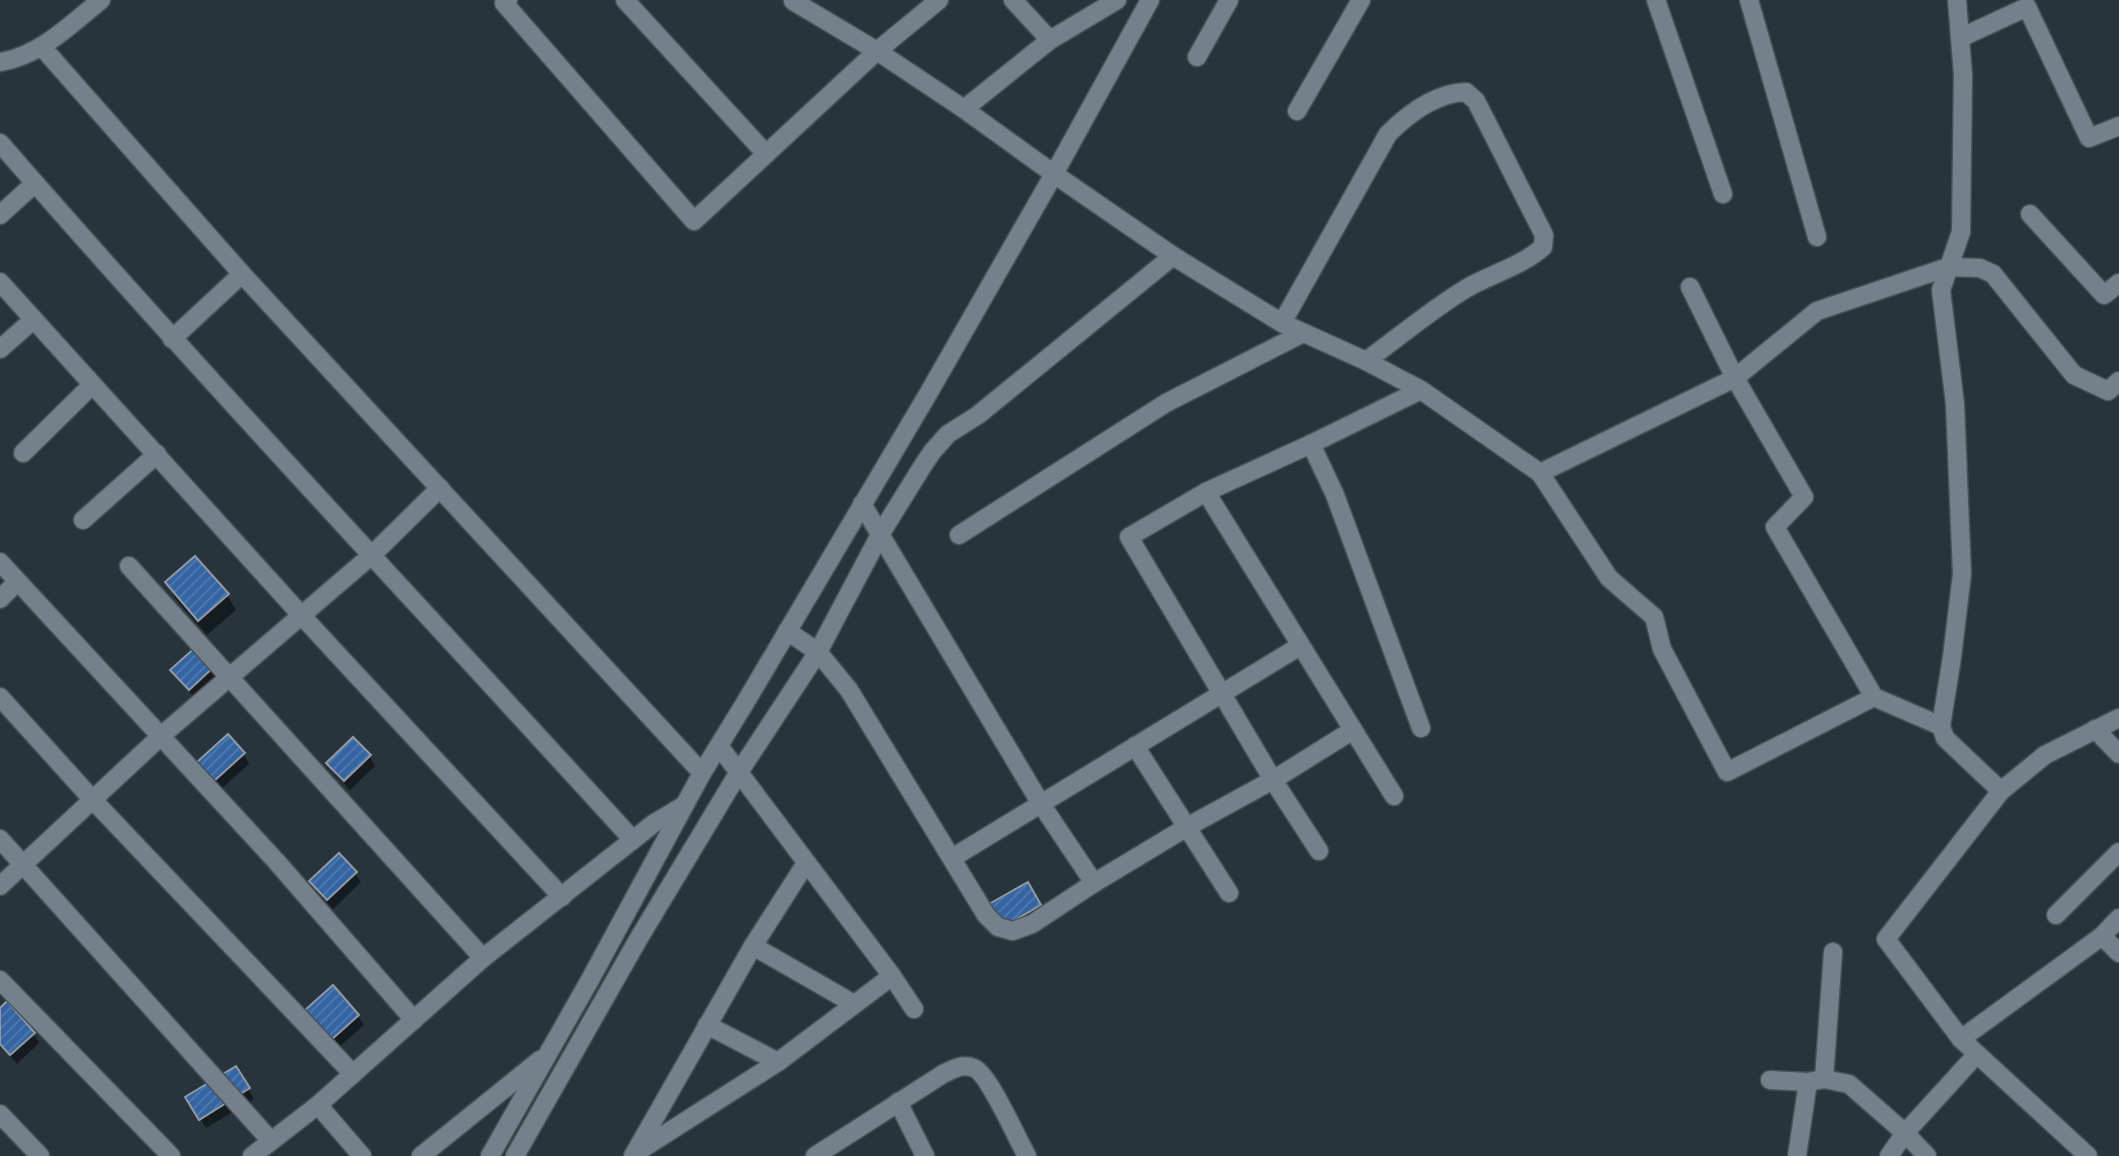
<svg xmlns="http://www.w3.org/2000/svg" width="2119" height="1156" font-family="'Alegreya Sans',sans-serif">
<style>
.shadow{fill:#0007}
.building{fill:url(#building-hatch);stroke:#9099a5;stroke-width:2}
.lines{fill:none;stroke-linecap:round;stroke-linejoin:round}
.street-casing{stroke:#485158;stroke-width:21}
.street{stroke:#74818a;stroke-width:18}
</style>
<defs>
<pattern id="building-hatch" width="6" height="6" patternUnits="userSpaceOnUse" patternTransform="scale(1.75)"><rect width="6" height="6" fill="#3464a2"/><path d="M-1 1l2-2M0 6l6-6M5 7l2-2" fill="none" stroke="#517aaf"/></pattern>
</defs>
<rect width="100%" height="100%" fill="#28343b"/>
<!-- shadow -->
<g class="shadow">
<polygon points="167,583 227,595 236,610 207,635 175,598"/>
<polygon points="198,647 220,675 195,698 178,680 173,670"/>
<polygon points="353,739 370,757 375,766 350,790 334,773 328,763"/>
<polygon points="244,754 249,764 220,790 205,772 199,762"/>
<polygon points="355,873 361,882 333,909 316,891 311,881"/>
<polygon points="1027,885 1045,915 1010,936 992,905"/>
<polygon points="333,987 358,1016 364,1025 338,1048 313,1020 307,1010"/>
<polygon points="0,1011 34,1034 39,1043 17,1064 0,1045"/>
<polygon points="236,1069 254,1099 206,1128 187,1098"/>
</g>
<!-- building -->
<g class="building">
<polygon points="195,556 229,594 198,621 165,582"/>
<polygon points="198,645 216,665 189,690 170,670"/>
<polygon points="228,734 245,753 214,781 197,762"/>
<polygon points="353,737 371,755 344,781 326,763"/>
<polygon points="339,853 357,872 327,900 309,881"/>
<polygon points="1028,882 1041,905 1003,927 989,904"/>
<polygon points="333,985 359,1015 331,1040 305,1010"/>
<polygon points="7,1001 35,1033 10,1055 0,1044 0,1008"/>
<polygon points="236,1066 250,1088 199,1120 185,1097"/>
</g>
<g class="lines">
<!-- street casing -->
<g class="street-casing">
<g id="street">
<polyline points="508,0 504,3 694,221 877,51 793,1 795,0"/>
<polyline points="625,0 766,154"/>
<polyline points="939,0 877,51 964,109 1054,174 1173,256 1282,323 1366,361 1421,390 1311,444 1206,492 1129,537 1273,780 1319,851"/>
<polyline points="1013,0 1050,40"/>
<polyline points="1656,0 1723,194"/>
<polyline points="1749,0 1817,237"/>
<polyline points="1957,0 1963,75 1961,232 1941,290 1955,404 1962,574 1952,657 1941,726 1945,738 2001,791"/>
<polyline points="1960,38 2027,7 2089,138 2119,126"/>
<polyline points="42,47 242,274 702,773"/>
<polyline points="1197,57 1229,0"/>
<path d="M0,62C40,56 71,24 101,0"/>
<polyline points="964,109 1050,40 1117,0"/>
<polyline points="1297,111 1361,0"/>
<path d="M0,143C206,380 422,608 633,840"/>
<polyline points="2030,214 2104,295 2119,283"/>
<polyline points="0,215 35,183"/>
<polyline points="0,282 302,616 562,897"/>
<polyline points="1690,287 1735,378 1817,311 1948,267 1980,268 1993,274 2074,375 2108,391 2119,381"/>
<path d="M1282,323L1388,134C1409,113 1436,93 1466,92L1476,101L1544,235L1543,247C1522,266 1491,274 1467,288C1432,309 1399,337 1366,361"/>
<polyline points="172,339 242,274"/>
<polyline points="0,349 33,320"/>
<polyline points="1421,390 1540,473 1735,378 1804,497 1775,527 1874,697 1941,726"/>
<polyline points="1311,444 1335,495 1421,728"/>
<polyline points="23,453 92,385"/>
<polyline points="1540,473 1609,578 1654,617 1662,649 1727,772 1874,697"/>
<polyline points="1206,492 1394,796"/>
<polyline points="862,504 1041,804 1094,883"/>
<polyline points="83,520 157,454"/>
<polyline points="959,535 1166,403 1303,333"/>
<polyline points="0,562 276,861 414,1020"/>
<polyline points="129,566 483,958"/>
<polyline points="0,599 17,582"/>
<polyline points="787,631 818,652 849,690 986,915 998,927 1013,931 1032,924 1094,883 1187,827 1273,780 1353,730"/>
<polyline points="0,697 92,799 353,1074"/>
<polyline points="2095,729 2119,754"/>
<polyline points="719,746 892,976 914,1009"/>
<polyline points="1135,746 1229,893"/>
<polyline points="0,839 271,1141"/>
<polyline points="952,858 1300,646"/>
<polyline points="0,886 161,736 373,554 440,488"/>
<polyline points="2056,915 2119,852"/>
<polyline points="2102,936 2119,953"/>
<polyline points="753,946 854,1004"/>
<polyline points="0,980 171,1156"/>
<polyline points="707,1025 778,1062"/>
<polyline points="1961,1039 2102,936 2119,918"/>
<polyline points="1977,1054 2088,1156"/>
<polyline points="1824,1079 1833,952"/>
<polyline points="1770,1080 1808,1082 1824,1079 1849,1084 1905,1133 1927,1156"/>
<polyline points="898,1102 925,1156"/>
<polyline points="318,1105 362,1156"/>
<polyline points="0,1114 40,1156"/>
<polyline points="637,1152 778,1062 892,976"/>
<polyline points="252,1156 318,1105 483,958 653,824 683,806"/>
<polyline points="421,1156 540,1060"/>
<polyline points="490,1156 591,978 702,773 745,703 928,394 1054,174 1150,0"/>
<polyline points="515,1156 639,938 739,772 818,652 881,533 922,467 932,452 948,434 978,415 1173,256"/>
<polyline points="633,1156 753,946 806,863"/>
<path d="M815,1156L943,1074C953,1069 963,1063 974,1068C989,1074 1017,1139 1027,1156"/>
<polyline points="1797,1156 1808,1082"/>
<polyline points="1889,1156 1905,1133 1977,1054 1961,1039 1886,939 2001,791 2045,755 2119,718"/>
</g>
</g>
<!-- street -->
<use href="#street" class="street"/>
</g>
</svg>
